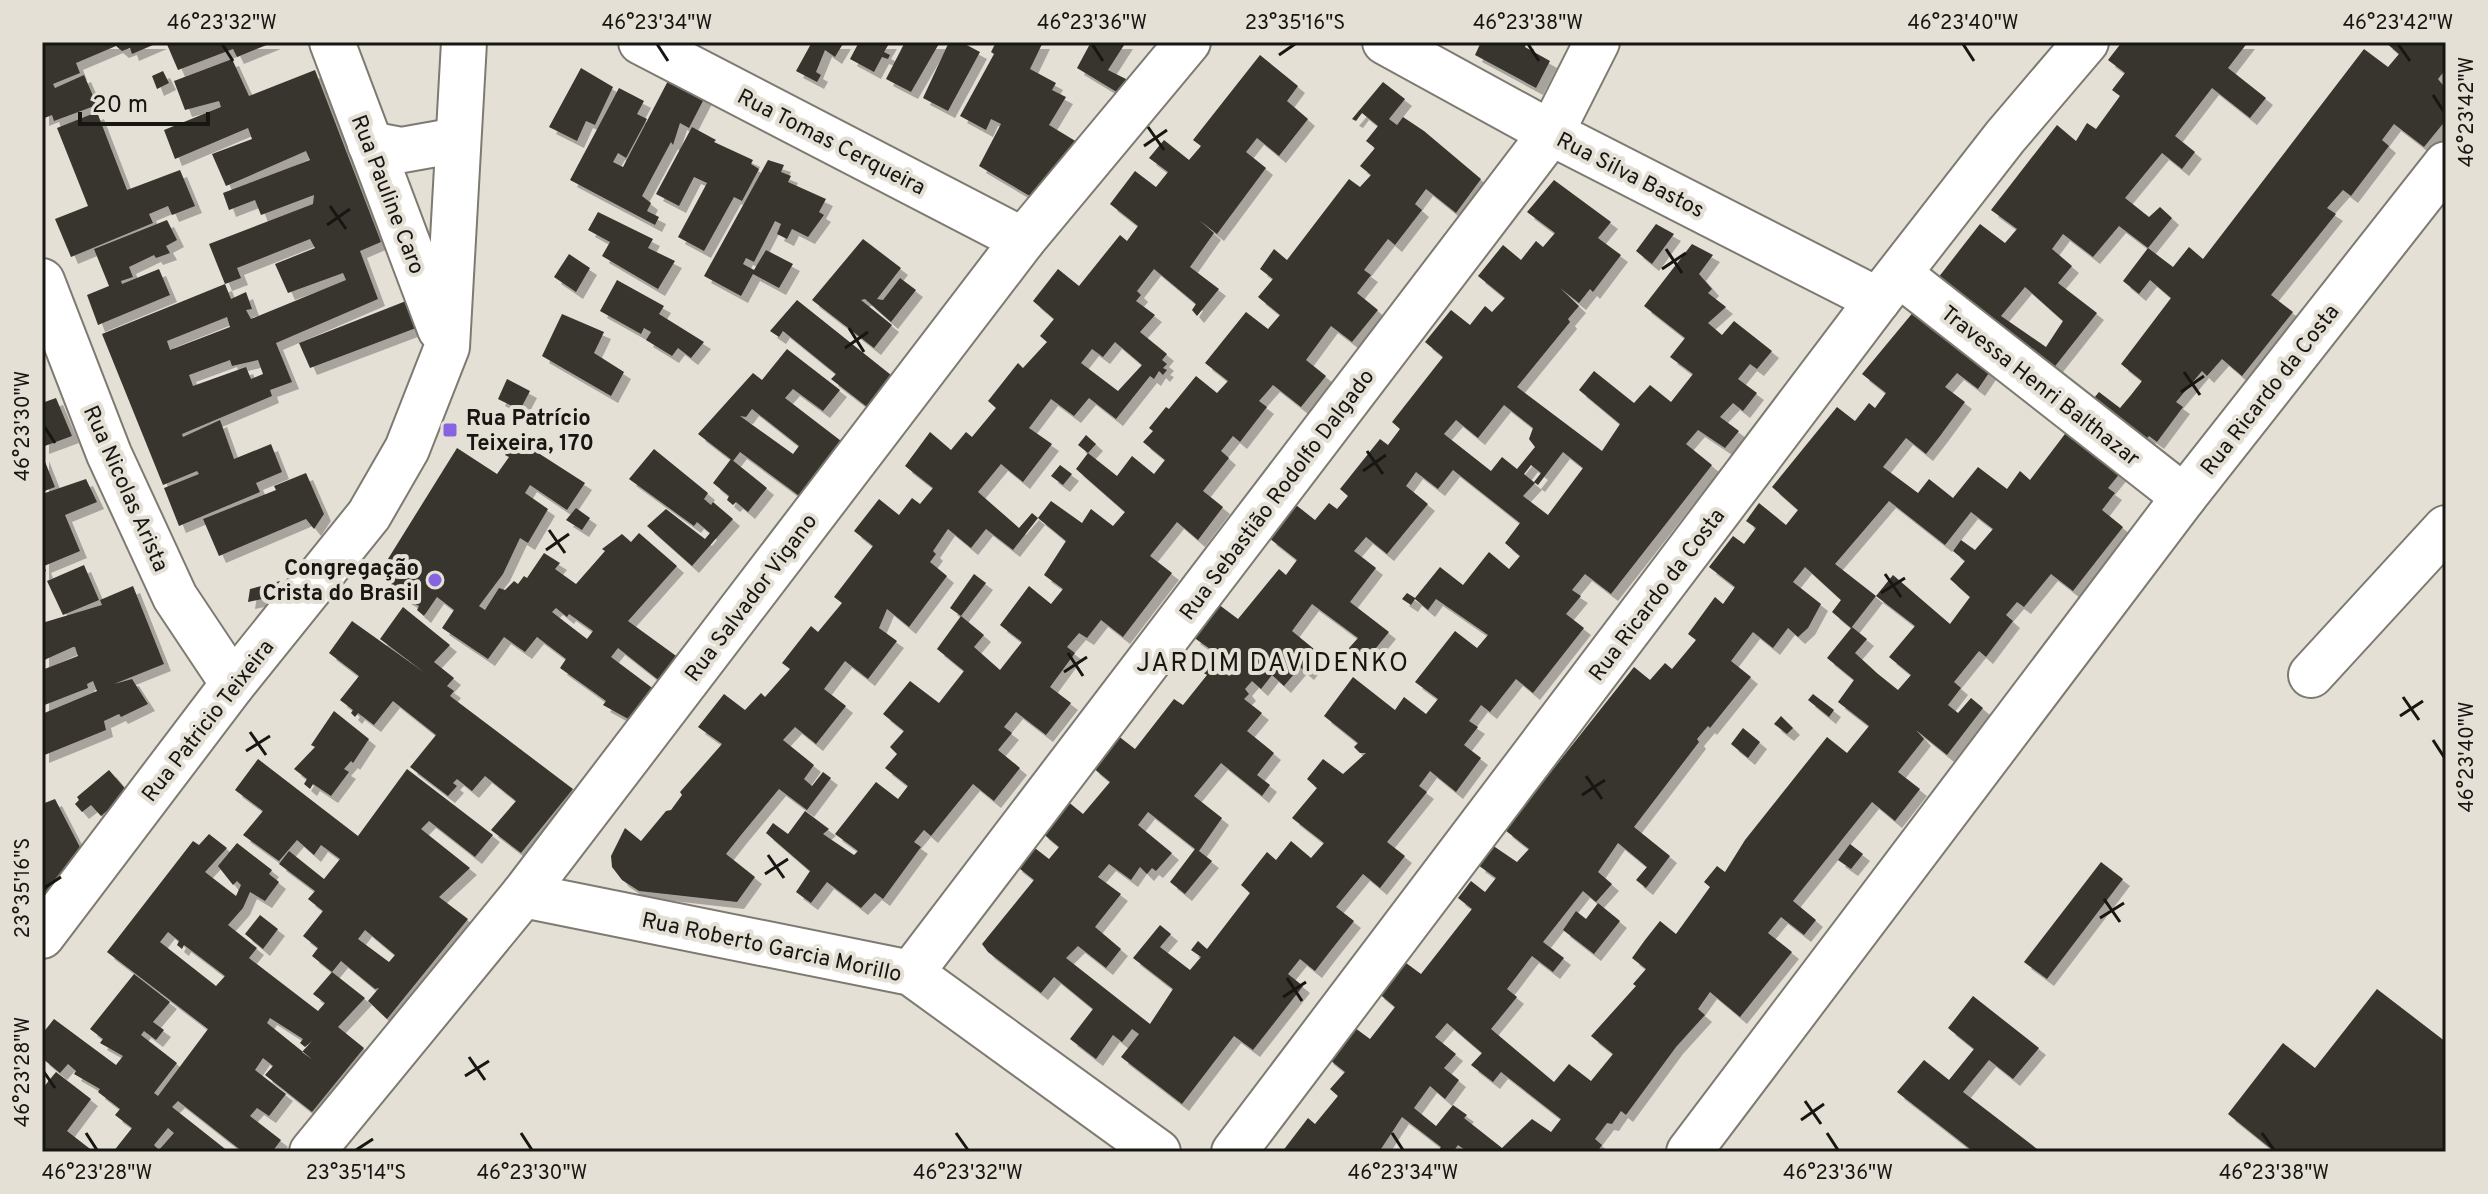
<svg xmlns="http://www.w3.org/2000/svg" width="2488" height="1194" font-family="Overpass,sans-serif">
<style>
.building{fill:#38342d;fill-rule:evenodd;filter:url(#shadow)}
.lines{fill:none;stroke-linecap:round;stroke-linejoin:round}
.minor-casing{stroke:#7e7a71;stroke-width:48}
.minor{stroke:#fff;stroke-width:44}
.ticks{fill:none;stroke:#171612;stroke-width:3}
.poi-dot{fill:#8764df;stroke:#e5e0d6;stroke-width:3}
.labels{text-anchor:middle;stroke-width:8;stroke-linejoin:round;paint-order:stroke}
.street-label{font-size:22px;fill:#171612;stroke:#e5e0d6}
.poi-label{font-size:22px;font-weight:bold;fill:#171612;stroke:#e5e0d6;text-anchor:start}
.quarter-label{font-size:26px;letter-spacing:2px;fill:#171612;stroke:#e5e0d6}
.neatline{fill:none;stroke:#171612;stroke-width:3}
.ticks-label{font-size:20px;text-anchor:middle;fill:#171612}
</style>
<defs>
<filter id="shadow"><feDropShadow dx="7" dy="7" stdDeviation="0" flood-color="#0004"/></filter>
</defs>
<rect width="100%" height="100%" fill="#e5e0d6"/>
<!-- building -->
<g class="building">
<polygon points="51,42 160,42 132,54 130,48 122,51 116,46 76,63 80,73 53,84 55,88 84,75 97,105 54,121 52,115 42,119 42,46"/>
<polygon points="166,42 274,42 237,57 233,49 178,70"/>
<polygon points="812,42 844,42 835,57 825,50 816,72 821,75 817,82 796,71"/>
<polygon points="859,42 890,42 884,52 890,55 888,59 882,57 874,72 850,59"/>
<polygon points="905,42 940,42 911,92 886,79"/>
<polygon points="949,42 961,42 980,52 948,111 923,98"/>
<polygon points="996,42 1043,42 1030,69 1056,83 1052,90 1066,97 1049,125 1082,145 1041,197 1028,195 979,166 1001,124 991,119 986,130 960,116 994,54 991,52"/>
<polygon points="1091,42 1126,42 1108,70 1130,81 1120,94 1077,68"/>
<polygon points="1481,42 1527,42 1525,47 1550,61 1536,88 1475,55"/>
<path d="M2122,42H2248L2228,68L2266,98L2250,118L2212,88L2175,136L2195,152L2182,169L2162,153L2125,198L2149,217L2160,207L2172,218L2148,248L2119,226L2093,257L2063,234L2052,249L2072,266L2058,283L2097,313L2045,379L1931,287L1980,224L2005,243L2017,229L1991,210L2057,125L2076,141L2087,123L2096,129L2120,96L2112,90L2125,73L2108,60ZM2025,287L2063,321L2046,347L2001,316Z"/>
<polygon points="2385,42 2446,42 2446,69 2438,79 2446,89 2446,106 2442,110 2446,120 2424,147 2394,124 2382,140 2389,146 2351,196 2343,190 2327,208 2336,214 2271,295 2293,312 2242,376 2222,359 2207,376 2202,371 2176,402 2183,407 2157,442 2149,436 2136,451 2084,410 2099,392 2120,408 2131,395 2142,381 2121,364 2171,298 2150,280 2139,294 2123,281 2148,248 2173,267 2189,247 2203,259 2364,49 2388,67 2399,54"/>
<path d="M1260,55L1298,86L1287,101L1308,119L1279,156L1257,138L1246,152L1266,168L1217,234L1199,220L1214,233L1190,267L1219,289L1197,316L1192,310L1196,304L1154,269L1137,291L1141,295L1136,301L1155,315L1140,332L1167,354L1162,360L1167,364L1163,368L1167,370L1163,375L1159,371L1154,379L1150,376L1116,419L1089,398L1074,416L1051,399L1029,428L1052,444L1023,482L1001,464L978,492L1019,528L1032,513L1038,518L1051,501L1082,523L1091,509L1113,526L1125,512L1076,469L1088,453L1117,476L1132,456L1154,474L1165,460L1143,442L1153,431L1149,428L1166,407L1169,409L1196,376L1217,393L1228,381L1205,363L1246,312L1268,329L1280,315L1258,297L1273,279L1260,269L1274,249L1287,260L1349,179L1360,187L1371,175L1360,166L1375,148L1366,141L1378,126L1362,113L1356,121L1352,119L1383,82L1405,99L1389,119L1397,125L1403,117L1424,131L1481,179L1456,213L1426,189L1415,204L1422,210L1395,245L1388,239L1364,270L1371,275L1357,293L1378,310L1352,342L1331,326L1306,360L1326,376L1301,407L1273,385L1259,401L1267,407L1240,442L1233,436L1221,451L1229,458L1203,491L1223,507L1198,540L1177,522L1150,556L1172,573L1123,637L1101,620L1087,638L1079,633L1067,647L1075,653L1050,687L1071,703L1046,735L1016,712L1004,727L1012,733L998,750L1020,768L994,801L973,784L931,836L924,830L914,842L921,847L883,899L875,893L861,908L827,882L811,903L796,892L810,871L766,833L773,823L788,834L805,811L829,829L823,834L854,855L858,851L835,834L876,782L898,799L908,786L885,768L897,754L890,747L904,731L883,714L910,681L939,703L964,671L937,649L961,616L984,635L974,647L1000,670L1022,642L1000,625L1029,586L1051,604L1063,589L1044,575L1066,541L1038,518L1013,550L986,529L971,548L948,529L933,551L936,554L930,562L947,576L909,627L887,609L879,628L897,641L868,679L845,661L824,689L846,706L816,744L795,727L783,740L814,765L804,779L812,786L823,772L831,778L807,810L779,789L741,835L726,854L755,877L737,902L639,891L622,880L612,867L611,856L625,828L641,841L666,811L671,810L682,795L680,792L722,744L698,727L724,694L745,710L761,693L765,697L790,669L782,663L811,626L818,632L842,603L834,597L873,546L854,531L879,499L899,515L912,498L920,504L933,488L905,466L930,432L951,450L966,432L972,437L996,408L988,401L1018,363L1023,368L1047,342L1040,336L1054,319L1033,301L1058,269L1079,286L1120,235L1127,241L1138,226L1110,204L1135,171L1156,187L1168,172L1149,158L1164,140L1189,160L1201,146L1193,140ZM1115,342L1142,365L1118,391L1081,363L1092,349L1103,357Z"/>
<path d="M232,59L249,96L315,70L381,242L360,251L378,299L276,343L292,382L270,390L272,396L182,434L183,437L220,420L234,459L271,444L282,472L256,483L260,492L179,526L164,488L199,474L197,471L163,485L102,334L225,284L209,244L313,204L314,195L261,215L255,200L229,210L223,193L310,160L306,151L226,186L212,154L252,139L248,128L175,159L164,130L221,107L219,101L185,110L174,81ZM310,239L315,248L275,264L288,293L343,273L346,280L251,319L246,310L252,309L246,292L231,299L225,284L241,278L237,268ZM227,317L230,327L170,350L167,341ZM230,360L232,366L258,360L263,374L251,379L246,367L193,386L189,375Z"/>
<polygon points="581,68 613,87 595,125 586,121 577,141 549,127"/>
<polygon points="163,71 169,83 157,89 152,76"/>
<polygon points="670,77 706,95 689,128 680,123 673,145 671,142 642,196 651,203 647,211 659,217 655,225 570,180 619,88 644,101 637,114 647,119 626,158 618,153 613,162 623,167"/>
<polygon points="97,112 127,190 180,170 195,206 172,215 168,206 149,214 153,223 71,257 55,219 88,206 57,128"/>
<polygon points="692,127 716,140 714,142 753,160 751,164 759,169 742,201 734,197 704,251 678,237 707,183 694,177 679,206 656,194"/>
<polygon points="768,160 784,165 781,172 791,176 788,182 826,199 819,212 824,215 808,237 792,229 787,239 777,234 781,224 775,221 754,262 746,258 743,264 754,270 766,250 793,264 779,288 753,274 741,296 704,276"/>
<path d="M1554,180L1611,222L1598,238L1621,255L1593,292L1590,289L1579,303L1560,288L1579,306L1568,319L1570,322L1517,387L1602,451L1620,424L1579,390L1594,371L1634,403L1650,385L1671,402L1693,374L1670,357L1685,338L1644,306L1692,244L1713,255L1699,274L1712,289L1708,293L1726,307L1708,323L1722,335L1734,321L1772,351L1757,369L1750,364L1738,379L1757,393L1743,411L1733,403L1720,417L1739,431L1725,448L1698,430L1686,444L1712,465L1611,594L1585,574L1572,590L1581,596L1566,614L1584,628L1533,693L1516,679L1490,712L1481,705L1469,721L1478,727L1464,745L1481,758L1456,792L1430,771L1419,786L1427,792L1387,842L1405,856L1380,888L1363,874L1336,907L1354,921L1328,954L1315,971L1300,959L1288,974L1303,986L1253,1050L1234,1036L1182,1104L1121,1057L1139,1034L1132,1029L1122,1042L1113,1035L1096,1059L1070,1039L1093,1009L1054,977L1041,993L988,952L982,944L1034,880L1015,865L1031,845L1049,859L1059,847L1041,832L1066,800L1083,814L1110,782L1092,767L1117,735L1135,749L1174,699L1183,705L1207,675L1199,670L1213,651L1193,637L1218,604L1238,619L1279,569L1286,575L1297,560L1269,538L1296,505L1315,520L1329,503L1337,509L1348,496L1340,489L1380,439L1388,445L1400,429L1392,422L1443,357L1425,342L1451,310L1470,325L1485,306L1492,312L1505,298L1478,276L1503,245L1521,260L1536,241L1543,247L1555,233L1527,212ZM1504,405L1533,428L1529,439L1535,447L1517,469L1502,457L1491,471L1444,434L1456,420L1478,438ZM1563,452L1583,468L1548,515L1523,496L1535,483L1524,474L1531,465L1541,473L1534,482L1538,485ZM1453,470L1520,523L1505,543L1520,556L1509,569L1489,552L1463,585L1440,567L1415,598L1407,593L1402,599L1411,605L1415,599L1428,610L1436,599L1488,635L1477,648L1455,631L1415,682L1438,699L1426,714L1404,697L1395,710L1353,677L1324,716L1358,743L1354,747L1360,753H1366L1343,774L1323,759L1307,779L1317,788L1292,818L1324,843L1311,858L1291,841L1276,860L1267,852L1241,885L1250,893L1207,949L1198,941L1191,950L1201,957L1190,970L1160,947L1171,934L1160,925L1133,958L1173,989L1150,1024L1066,958L1078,946L1106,968L1121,949L1095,927L1121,894L1098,877L1109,864L1131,880L1140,867L1147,874L1152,868L1156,871L1172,853L1138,825L1148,812L1195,849L1170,882L1185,894L1212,861L1199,851L1222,818L1194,796L1221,763L1262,796L1270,785L1257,775L1274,753L1247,731L1262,713L1244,699L1249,694L1245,689L1252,681L1261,689L1272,675L1284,686L1300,667L1307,673L1316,661L1309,656L1314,649L1292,631L1312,604L1358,638L1349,648V654L1363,664L1389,632L1350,602L1376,568L1354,551L1366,537L1387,554L1428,504L1406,486L1416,472L1438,489Z"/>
<polygon points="598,212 653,239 648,248 675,261 658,289 602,256 610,242 588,230"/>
<polygon points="167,220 177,240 166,246 170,253 156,258 154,255 129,267 133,277 121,281 122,284 159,269 170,295 98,325 87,295 109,286 94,249"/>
<polygon points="1656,224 1674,234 1652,264 1636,251"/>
<polygon points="863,239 901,268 877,299 883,300 900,278 916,290 891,322 865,299 861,300 892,325 874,348 812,300"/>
<polygon points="569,254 590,268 576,292 554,277"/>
<polygon points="617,280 664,306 659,314 704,342 691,358 678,348 672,356 646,340 651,332 644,328 641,334 600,311"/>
<polygon points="797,300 896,379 871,410 831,379 836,374 783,331 779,337 770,331"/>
<polygon points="406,301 416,328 310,368 299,343"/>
<path d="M1915,310L1991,370L1978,389L1957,373L1945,387L1965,402L1940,436L1926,454L1906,438L1883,467L1918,493L1929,479L1953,498L1978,467L2007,489L2020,471L2030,480L2068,430L2121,472L2108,488L2115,493L2102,510L2123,527L2073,591L2051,574L2024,607L2017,602L2006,615L2013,621L1986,657L1979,651L1954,682L1961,688L1948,705L1958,713L1971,698L1983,708L1947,755L1916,730L1924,739L1898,772L1920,789L1895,821L1872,802L1793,901L1816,920L1804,935L1781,917L1768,933L1792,952L1740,1017L1710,992L1698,1009L1705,1015L1676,1047L1626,1115L1621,1111L1612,1124L1607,1123L1595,1139L1602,1145L1597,1152H1468L1458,1145L1453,1152H1438L1441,1147L1402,1117L1379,1152H1282L1308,1118L1315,1124L1338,1096L1330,1089L1345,1072L1326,1057L1351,1025L1370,1039L1395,1007L1377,992L1402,960L1421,974L1472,909L1458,898L1471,881L1485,892L1496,878L1478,865L1492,845L1517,862L1529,849L1505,830L1634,667L1650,680L1665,663L1672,669L1696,640L1688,634L1715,597L1723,604L1735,587L1709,567L1733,536L1744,544L1756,528L1746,521L1759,503L1786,525L1798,510L1772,487L1837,407L1855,421L1869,403L1875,408L1886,393L1862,374ZM1889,501L1945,545L1971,512L1993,529L1975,550L1961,540L1953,551L1965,561L1950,579L1970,597L1950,624L1893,575L1876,596L1915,626L1889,657L1911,675L1898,690L1878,674L1855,653L1867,639L1852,627L1827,658L1854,680L1838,702L1869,726L1847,753L1827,737L1745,840L1725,872L1717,866L1704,882L1710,887L1676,934L1660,921L1645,940L1632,958L1646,969L1633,984L1636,986L1591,1036L1613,1054L1591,1081L1569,1064L1554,1082L1491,1029L1517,997L1507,989L1532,956L1553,972L1564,958L1543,942L1583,891L1596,902L1612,884L1598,872L1618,843L1647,867L1636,880L1646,888L1670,856L1634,827L1699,742L1697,739L1708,726L1710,728L1751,677L1731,661L1753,632L1773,648L1788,628L1798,637L1808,628L1821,604L1793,582L1805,567L1841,600L1832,612L1851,628L1876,596L1835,564ZM1447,1023L1482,1053L1471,1065L1493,1082L1501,1072L1561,1119L1551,1132L1532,1119L1502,1148L1464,1118L1467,1115L1453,1105L1436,1126L1414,1108L1430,1086L1445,1099L1459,1080L1444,1068L1456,1054L1435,1037Z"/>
<polygon points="562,314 604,332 594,353 624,372 611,396 542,356"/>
<path d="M787,349L840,390L823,411L793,389L785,398L845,444L802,498L740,452L733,461L698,434L753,373L762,380ZM752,409L799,446L793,454L740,416L746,417Z"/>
<polygon points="507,379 530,391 520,410 498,399"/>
<polygon points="56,398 72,436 42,447 42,403"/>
<polygon points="1086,435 1096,444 1088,453 1078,445"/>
<path d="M518,440L585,483L567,510L530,485L525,493L548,509L528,543L520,538L503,574L479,606L485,610L499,588L505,590L514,581L518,584L524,576L527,578L544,553L560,563L555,569L576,584L605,551L602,549L622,534L631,542L639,533L677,566L628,621L679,658L661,682L618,648L611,657L655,690L630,720L603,705L606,701L560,668L566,659L537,637L525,652L504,637L488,659L442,628L454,610L437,597L424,616L417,610L419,606L399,594L401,591L378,575L457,448L497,474L509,457L505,455ZM556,608L567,617L569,614L593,631L587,639L552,612Z"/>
<polygon points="654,449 708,493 704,499 711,505 713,502 733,519 692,566 647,526 666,509 705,539 710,533 697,522 694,526 629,479"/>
<polygon points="42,454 55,487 42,492"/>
<polygon points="731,459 767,488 748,512 736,502 733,505 727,500 729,496 713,483"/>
<polygon points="1060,465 1072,474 1063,485 1051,476"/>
<polygon points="306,473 324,514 314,529 306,519 219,556 203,519 276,490 274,486"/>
<polygon points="86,479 97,502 65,515 80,551 44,566 46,571 42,573 42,494"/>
<polygon points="576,508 590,518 582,530 566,520"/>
<polygon points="84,565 99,600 63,615 47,581"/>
<polygon points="974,574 986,583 961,616 950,608"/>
<polygon points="280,581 267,598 248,602 250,589"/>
<polygon points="133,586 164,664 114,684 132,679 148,704 121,717 119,714 104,721 103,717 106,730 42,756 42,714 97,691 93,681 87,684 88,688 42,706 42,670 78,656 75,647 73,647 42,661 42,623 102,605 100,600"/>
<polygon points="403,607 450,645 434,662 454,678 447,686 454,691 450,696 573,789 521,853 491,830 516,801 485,776 472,791 457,779 453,783 457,786 448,796 410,767 436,735 393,701 374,725 358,713 355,717 351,713 353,710 340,700 359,676 329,653 352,621 425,673 380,639"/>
<polygon points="1813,694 1834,710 1829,717 1808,700"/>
<polygon points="334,711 369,739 353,763 351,761 344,769 349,772 331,796 313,784 310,789 304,784 307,779 294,769 315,747 311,745"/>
<polygon points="1781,716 1793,728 1787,734 1774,724"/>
<polygon points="1743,728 1760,742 1748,758 1731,744"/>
<path d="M258,759L358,836L407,769L493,835L475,857L429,821L421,829L470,868L439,897L468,919L387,1019L368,1001L379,988L375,989L341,961L332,972L312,956L318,948L303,936L323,911L308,899L315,891L279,864L289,851L324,879L340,859L321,845L314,855L297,840L279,861L243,835L263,811L235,790ZM365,930L395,955L389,962L358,939Z"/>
<polygon points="109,770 128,792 101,816 91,805 82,812 75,804 79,800 77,797"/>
<polygon points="55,799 83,853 42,902 42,804"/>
<path d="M209,834L227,848L205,872L236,896L241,885L237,881L233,885L218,866L237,843L272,870L269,874L279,882L265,901L250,892L243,908L228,925L257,948L249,958L318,1011L325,1003L313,994L332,972L365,998L338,1027L364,1048L312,1112L265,1075L273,1066L263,1058L255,1070L286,1094L269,1116L257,1108L250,1116L281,1140L272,1152H243L178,1101L172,1107L229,1152H113L132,1128L115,1115L120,1109L98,1092L100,1089L74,1074L76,1071L68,1064L60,1073L42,1058V1034L54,1019L116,1065L123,1056L100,1043L103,1039L90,1029L134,974L170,1002L153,1022L164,1030L156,1040L144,1031L141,1035L177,1063L154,1093L158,1096L208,1029L107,952L193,841L199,845ZM168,932L179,941L177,945L182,949L184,945L225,976L216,986L160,942ZM270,1018L303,1039L300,1043L305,1047L312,1041L302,1052L313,1060L267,1023ZM168,1128L174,1133L159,1150L154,1145Z"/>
<polygon points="1850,844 1863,854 1851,869 1838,860"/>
<polygon points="2101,862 2123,879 2047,979 2024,962"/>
<polygon points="1598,903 1620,921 1594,954 1563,930 1576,911 1586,919"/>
<polygon points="260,915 278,929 263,949 245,934"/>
<polygon points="2377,989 2446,1042 2446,1152 2275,1152 2228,1114 2283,1043 2315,1068"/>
<polygon points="1973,996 2039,1048 2013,1079 1989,1060 1963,1092 2041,1152 1974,1152 1897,1092 1924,1060 1949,1080 1974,1049 1948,1028"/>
<polygon points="56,1072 91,1099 67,1131 94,1152 42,1152 42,1089"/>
</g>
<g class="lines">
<!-- minor casing -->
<g class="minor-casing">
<g id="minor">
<polyline points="332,42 440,329"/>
<polyline points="641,42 1023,240"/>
<polyline points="1385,42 1551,133 1878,300"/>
<polyline points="370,144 402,150 458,140"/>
<polyline points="1899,274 2184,497"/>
<polyline points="42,281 109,454 175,597 233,684"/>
<polyline points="2311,675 2446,528"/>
<polyline points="523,895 911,973 1158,1152"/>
<polyline points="42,936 233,684 369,515 407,449 447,347 464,42"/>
<polyline points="911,973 1551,133 1597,42"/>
<polyline points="312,1152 523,895 1023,240 1188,42"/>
<polyline points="1234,1152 1878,300 2005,137 2086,42"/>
<polyline points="1689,1152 2184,497 2446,164"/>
</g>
</g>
<!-- minor -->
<use href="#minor" class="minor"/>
</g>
<!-- ticks -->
<path class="ticks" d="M222,44L233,61M657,44L668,61M1092,44L1103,61M1528,44L1539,61M1963,44L1974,61M2398,44L2410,61M1279,55L1295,44M2433,95L2444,112M1148,127L1164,150M1144,146L1167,130M330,206L346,229M327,225L350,209M1666,249L1682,273M1662,269L1686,253M849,328L864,352M845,348L868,332M2184,372L2200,395M2181,392L2204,376M44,426L55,443M1367,451L1383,474M1363,471L1386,455M549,530L565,553M546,550L569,534M1885,574L1901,597M1881,593L1905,578M1068,653L1083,676M1064,672L1087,657M2403,697L2419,720M2400,716L2423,701M250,732L266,755M2433,740L2444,757M246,751L270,736M1586,776L1602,799M1582,795L1605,780M768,855L784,878M765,874L788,859M44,888L61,877M2104,899L2120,922M2100,918L2124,903M1287,978L1302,1001M1283,997L1306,982M469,1057L485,1080M44,1072L55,1088M465,1076L489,1061M1805,1101L1821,1124M1801,1120L1824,1104M86,1133L97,1150M521,1133L532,1150M956,1133L968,1150M1392,1133L1403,1150M1827,1133L1838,1150M2262,1133L2274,1150M356,1150L373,1139"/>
<!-- markers -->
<g class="poi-dot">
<rect x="442" y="422" width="16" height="16" rx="4"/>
<circle cx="435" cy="580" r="8"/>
</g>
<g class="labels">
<!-- street labels -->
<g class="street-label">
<text transform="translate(832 141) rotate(27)" y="8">Rua Tomas Cerqueira</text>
<text transform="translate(1631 174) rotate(27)" y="8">Rua Silva Bastos</text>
<text transform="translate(389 194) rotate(69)" y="8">Rua Pauline Caro</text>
<text transform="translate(2041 385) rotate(38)" y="8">Travessa Henri Balthazar</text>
<text transform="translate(2269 389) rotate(-52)" y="8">Rua Ricardo da Costa</text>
<text transform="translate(127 488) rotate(66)" y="8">Rua Nicolas Arista</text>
<text transform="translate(1276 494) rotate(-53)" y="8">Rua Sebastião Rodolfo Dalgado</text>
<text transform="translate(1656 594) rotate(-53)" y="8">Rua Ricardo da Costa</text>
<text transform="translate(750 597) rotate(-53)" y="8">Rua Salvador Vigano</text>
<text transform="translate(207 720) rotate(-52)" y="8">Rua Patricio Teixeira</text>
<text transform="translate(772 946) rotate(12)" y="8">Rua Roberto Garcia Morillo</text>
</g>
<!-- poi labels -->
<g class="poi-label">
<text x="466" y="425">Rua Patrício<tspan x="466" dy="25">Teixeira, 170</tspan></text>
<text x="419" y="575" text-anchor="end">Congregação<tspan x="419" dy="25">Crista do Brasil</tspan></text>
</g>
<!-- quarter labels -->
<g class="quarter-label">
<text x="1273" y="671">JARDIM DAVIDENKO</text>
</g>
</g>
<!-- border -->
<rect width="2488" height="1194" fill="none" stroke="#e5e0d6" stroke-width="88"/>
<!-- scale -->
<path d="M80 112v12h128v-12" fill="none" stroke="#171612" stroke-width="4"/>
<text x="92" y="112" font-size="24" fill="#171612" stroke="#e5e0d6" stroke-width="6" paint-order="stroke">20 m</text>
<rect x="44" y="44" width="2400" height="1106" class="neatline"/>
<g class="ticks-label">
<text x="222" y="29">46°23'32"W</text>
<text x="657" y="29">46°23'34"W</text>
<text x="1092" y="29">46°23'36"W</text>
<text x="1295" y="29">23°35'16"S</text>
<text x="1528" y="29">46°23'38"W</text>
<text x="1963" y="29">46°23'40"W</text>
<text x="2398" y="29">46°23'42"W</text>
<text transform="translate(2466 112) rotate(-90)" y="7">46°23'42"W</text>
<text transform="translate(22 426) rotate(-90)" y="7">46°23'30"W</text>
<text transform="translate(2466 757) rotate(-90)" y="7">46°23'40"W</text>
<text transform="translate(22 888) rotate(-90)" y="7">23°35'16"S</text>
<text transform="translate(22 1072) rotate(-90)" y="7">46°23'28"W</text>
<text x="97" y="1179">46°23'28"W</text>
<text x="356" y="1179">23°35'14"S</text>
<text x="532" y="1179">46°23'30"W</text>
<text x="968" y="1179">46°23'32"W</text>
<text x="1403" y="1179">46°23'34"W</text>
<text x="1838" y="1179">46°23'36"W</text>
<text x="2274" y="1179">46°23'38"W</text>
</g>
</svg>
